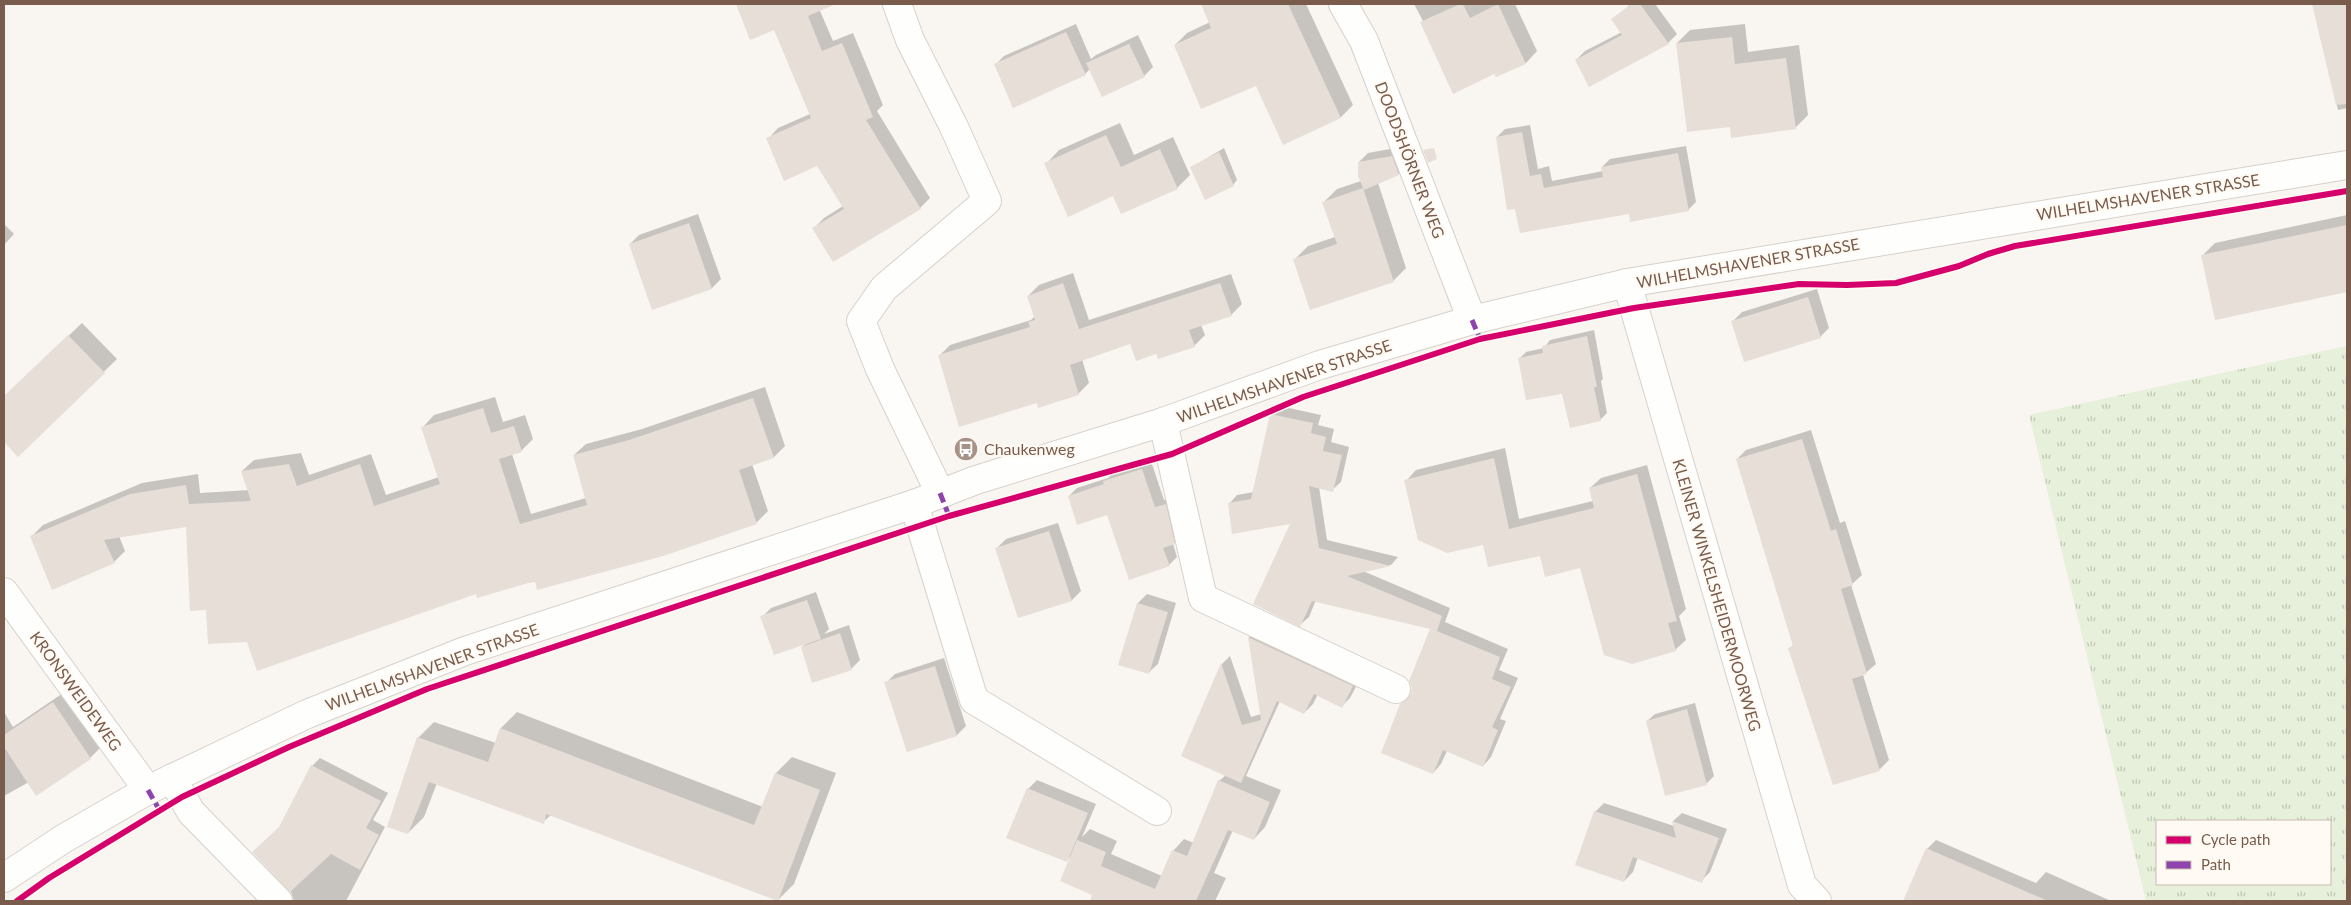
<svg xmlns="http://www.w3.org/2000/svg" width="2351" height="905" font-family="Lato,sans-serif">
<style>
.grass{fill:url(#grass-tufts);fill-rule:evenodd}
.shadow{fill:#0003}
.building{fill:#e6ded7}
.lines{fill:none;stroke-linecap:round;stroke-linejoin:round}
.minor-casing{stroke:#d7d1cb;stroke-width:30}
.minor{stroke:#fefefd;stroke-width:28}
.quiet{stroke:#8e44ad;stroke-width:5;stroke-dasharray:10 5;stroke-linecap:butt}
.cycleway-casing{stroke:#fffaf3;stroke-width:9}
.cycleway{stroke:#d6006c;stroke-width:6}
.labels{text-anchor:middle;stroke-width:4;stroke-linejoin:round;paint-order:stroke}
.street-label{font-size:16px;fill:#7a5c4d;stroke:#fffaf3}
.poi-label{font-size:16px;fill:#7a5c4d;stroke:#fffaf3;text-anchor:start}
</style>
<defs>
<pattern id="grass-tufts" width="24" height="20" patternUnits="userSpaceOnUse" patternTransform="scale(1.25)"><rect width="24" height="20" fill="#e7f0db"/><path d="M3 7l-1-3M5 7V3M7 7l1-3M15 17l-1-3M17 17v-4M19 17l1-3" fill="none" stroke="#c0c6b4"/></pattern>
</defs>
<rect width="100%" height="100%" fill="#f9f5f0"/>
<!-- grass -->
<path class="grass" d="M2347,346V901H2146L2029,415ZM2157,821H2330V884H2157Z"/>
<!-- shadow -->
<g class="shadow">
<polygon points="737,4 817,4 833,41 853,33 883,105 877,111 930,198 920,208 814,228 824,218 843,206 818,164 768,139 778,128 810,114 775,28 751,38"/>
<polygon points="1208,4 1306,4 1353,105 1341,117 1283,143 1256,84 1175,45 1187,33 1210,22 1204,8"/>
<polygon points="1414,4 1515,4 1537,51 1526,63 1423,21"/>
<polygon points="1631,4 1655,4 1677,34 1668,43 1576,60 1585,51 1622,32 1613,19"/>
<polygon points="2314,4 2347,4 2347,108 2338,110"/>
<polygon points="1076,24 1091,59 1096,55 1138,35 1153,67 1144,76 1090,69 1085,74 995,65 1004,56"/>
<polygon points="1745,24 1748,52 1799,45 1808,115 1795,128 1677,43 1690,30"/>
<polygon points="1120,123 1134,155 1173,137 1190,175 1177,188 1114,194 1046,164 1059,150"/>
<polygon points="1530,125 1538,169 1549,166 1552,181 1603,171 1602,167 1610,159 1686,146 1696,202 1688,210 1630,212 1521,232 1497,137 1505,129"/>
<polygon points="1401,147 1408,165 1398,174 1378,183 1406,268 1393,281 1295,259 1308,246 1335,237 1324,202 1337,189 1361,181 1359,162 1368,153"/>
<polygon points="1224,148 1237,180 1233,185 1192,167"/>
<polygon points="698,214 721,279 712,288 653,309 630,244 639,235"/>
<polygon points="2347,215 2347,291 2216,318 2202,256 2215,243"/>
<polygon points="4,224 14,234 4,245"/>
<polygon points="1073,273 1089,320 1231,274 1242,304 1231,315 1201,325 1205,335 1194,346 1157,353 1131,342 1082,359 1089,383 1078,394 1038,401 939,356 950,345 1031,320 1035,316 1028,296 1039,285"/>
<polygon points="1817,289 1829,328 1820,337 1733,321 1742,312"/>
<polygon points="82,323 117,359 18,455 4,441 4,397"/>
<polygon points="1594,330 1603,379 1601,381 1607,413 1600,420 1519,359 1526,352 1544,348 1550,340"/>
<polygon points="765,387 785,446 774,457 752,464 768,511 757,522 663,555 248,641 207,609 187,525 119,536 125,551 114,562 31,537 43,525 142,483 198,474 200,493 249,490 242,471 254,460 301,453 309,475 371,454 386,495 439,477 423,427 434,415 495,397 503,422 525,415 533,439 521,451 512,454 531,514 586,498 574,455 586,444 642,429"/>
<polygon points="1280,406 1321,415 1318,425 1334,429 1331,442 1349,447 1341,482 1332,490 1319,487 1327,540 1398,557 1391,565 1363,571 1450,608 1445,622 1508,649 1499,670 1518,678 1500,719 1506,721 1491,757 1483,766 1447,751 1441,764 1433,773 1412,694 1432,628 1316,600 1309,617 1300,625 1292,523 1229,504 1237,495 1254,492 1271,415"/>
<polygon points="1811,430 1840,523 1845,521 1862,575 1851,585 1876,664 1863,675 1889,760 1880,769 1834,784 1790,648 1794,644 1737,459 1746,450"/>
<polygon points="1505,448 1519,519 1593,501 1590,488 1601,478 1647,465 1686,609 1679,616 1686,640 1675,650 1581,567 1541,554 1484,543 1406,481 1416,470"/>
<polygon points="1151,461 1164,500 1174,497 1182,535 1173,544 1177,557 1169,565 1107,514 1069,496 1077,488 1108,478 1113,473"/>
<polygon points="1058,523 1081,591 1072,600 997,548 1006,539"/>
<polygon points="816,592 829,629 824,634 849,625 860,660 851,669 802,647 808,642 762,617 771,608"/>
<polygon points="1147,594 1176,603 1158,664 1148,673 1120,664 1138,603"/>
<polygon points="1258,629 1361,677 1350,698 1342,706 1318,694 1313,704 1304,713 1280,701 1246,776 1281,790 1265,827 1254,839 1233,830 1214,873 1226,878 1215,901 1091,901 1094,894 1072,855 1066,861 1028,789 1037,780 1096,804 1082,837 1090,829 1117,841 1111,854 1162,876 1173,851 1184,839 1194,843 1219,781 1226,775 1182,756 1222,664 1230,656 1251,717 1261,714 1249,637"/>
<polygon points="944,658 966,726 957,735 907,751 886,683 895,674"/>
<polygon points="66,691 102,746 90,758 29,782 4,796 4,712 13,727"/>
<polygon points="1695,703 1714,776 1706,784 1647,721 1655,714"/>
<polygon points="517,712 763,807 776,773 792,757 836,773 794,884 778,900 551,815 543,822 437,783 424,817 408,833 418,738 434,722 496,743 501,728"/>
<polygon points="320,758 388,793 373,820 385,827 346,901 294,901 290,889 281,827 312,766"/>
<polygon points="1604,803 1674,826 1673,821 1682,813 1727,829 1710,872 1701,881 1638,857 1633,872 1624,881 1595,812"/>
<polygon points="1936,840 2036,883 2046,872 2111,901 1905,901 1927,849"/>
</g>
<!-- building -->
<g class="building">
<polygon points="736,4 836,4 808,16 822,51 842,43 873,117 866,120 921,209 833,262 812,228 844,209 817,166 784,181 766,138 811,118 774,30 750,40"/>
<polygon points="1201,4 1288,4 1341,118 1283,145 1256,86 1201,109 1174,45 1211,28"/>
<polygon points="1460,4 1463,4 1470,18 1498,4 1526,64 1496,77 1494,74 1453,94 1420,22"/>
<polygon points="1632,4 1640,4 1669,44 1589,87 1575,60 1622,35 1611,19"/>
<polygon points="2312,4 2347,4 2347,104 2336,105"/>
<polygon points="1066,32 1086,75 1013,108 994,64"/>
<polygon points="1732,37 1735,64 1786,58 1796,129 1731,138 1730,127 1687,132 1676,43"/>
<polygon points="1129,44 1145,77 1102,97 1086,63"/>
<polygon points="1522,132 1530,176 1541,174 1544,188 1603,177 1601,167 1678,153 1689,211 1630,222 1629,214 1520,233 1515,209 1507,210 1496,137"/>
<polygon points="1106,135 1121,167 1160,149 1178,189 1121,214 1113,196 1068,217 1044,163"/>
<polygon points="1434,148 1437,159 1428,163 1423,150"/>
<polygon points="1219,152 1234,186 1205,200 1190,167"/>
<polygon points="1392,156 1399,175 1364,190 1358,176 1358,162"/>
<polygon points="1363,188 1394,282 1310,310 1293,259 1337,244 1322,202"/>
<polygon points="689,223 712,289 652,310 629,244"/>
<polygon points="2347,225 2347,292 2215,320 2201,255"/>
<polygon points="1063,283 1079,329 1220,283 1232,316 1189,330 1195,347 1158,359 1156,354 1136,361 1130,344 1070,365 1079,395 1038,408 1037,403 959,427 938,355 1030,327 1028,322 1035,320 1027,296"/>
<polygon points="1808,297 1821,338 1744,362 1731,321"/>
<polygon points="68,335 105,373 18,457 4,442 4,396"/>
<polygon points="1587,336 1597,387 1594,387 1601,421 1570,428 1562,394 1526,400 1518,358 1543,353 1542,346"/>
<polygon points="753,398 774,458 739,470 757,524 663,556 537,590 535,581 477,598 476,594 257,671 247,642 208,644 206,610 190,611 186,527 104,540 115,563 52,590 30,536 130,494 186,485 189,504 251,501 241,471 289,464 297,486 360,464 374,506 440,484 421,427 483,408 491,433 514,426 522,452 499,459 520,524 587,505 573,455 629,440"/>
<polygon points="1270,414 1313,423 1311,433 1326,437 1323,451 1342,455 1333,492 1309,486 1319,548 1391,566 1347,576 1442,616 1437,631 1500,657 1492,679 1511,687 1492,727 1498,730 1483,767 1443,750 1433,774 1381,753 1400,704 1410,695 1412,688 1409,681 1430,629 1312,601 1300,627 1253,604 1290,524 1232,534 1228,503 1251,499"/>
<polygon points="1802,439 1831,531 1836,529 1853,585 1841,589 1867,674 1852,679 1880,771 1833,785 1788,648 1793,646 1736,459"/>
<polygon points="1494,458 1509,529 1594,508 1589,488 1637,474 1677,621 1668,623 1676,651 1632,664 1604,655 1580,568 1545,577 1540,556 1488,567 1483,545 1447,553 1418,540 1404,480"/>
<polygon points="1142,469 1155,507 1166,504 1175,544 1163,548 1170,566 1129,580 1107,515 1077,525 1068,496 1104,484 1103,481"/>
<polygon points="1049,531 1072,601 1018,618 995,548"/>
<polygon points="807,600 821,639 774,655 760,616"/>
<polygon points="1137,603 1168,612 1149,674 1118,665"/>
<polygon points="840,633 852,670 812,683 801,647"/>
<polygon points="1248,637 1353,686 1342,708 1314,694 1304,714 1277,701 1241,783 1181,756 1221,663 1242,725 1261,720"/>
<polygon points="935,666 957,736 907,752 884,682"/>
<polygon points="53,702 91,759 36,796 4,747 4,735"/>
<polygon points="1687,709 1707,785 1665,796 1646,721"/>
<polygon points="500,728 754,825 775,773 820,790 778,901 546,814 544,824 429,782 408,834 387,827 417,737 488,762"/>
<polygon points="311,765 381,801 366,828 379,835 360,870 331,854 290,892 252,852 279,827"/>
<polygon points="1218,780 1270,802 1254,840 1228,830 1196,901 1090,901 1092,895 1060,881 1077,840 1106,852 1101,866 1155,889 1172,850 1187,856"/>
<polygon points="1027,788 1088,813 1067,862 1006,838"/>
<polygon points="1594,811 1676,838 1672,821 1719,838 1702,883 1633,857 1624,882 1575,865"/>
<polygon points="1926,848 2048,901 1903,901"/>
</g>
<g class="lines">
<!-- minor casing -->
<g class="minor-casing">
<g id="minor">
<polyline points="897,4 910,40 954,127 987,201 884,288 861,321 880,369 940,493"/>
<polyline points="1343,4 1364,41 1472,320"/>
<polyline points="1627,283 1802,885 1817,901"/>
<polyline points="1163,422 1203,598 1396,689"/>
<polyline points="914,504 974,700 1157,811"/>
<polyline points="4,592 148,790"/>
<polyline points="172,778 191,812 278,901"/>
<polyline points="4,878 63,839 148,790 307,714 465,651 914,504 976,480 1163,422 1320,365 1472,320 1627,283 2347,165"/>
</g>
</g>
<!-- minor -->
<use href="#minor" class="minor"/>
<!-- quiet -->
<g class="quiet">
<polyline points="1472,320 1480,339"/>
<polyline points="940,493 949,516"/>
<polyline points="148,790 160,811"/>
</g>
<!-- cycleway casing -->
<g class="cycleway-casing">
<polyline id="cycleway" points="17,901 49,878 182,797 289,747 427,689 949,516 1172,454 1303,397 1480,339 1634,308 1799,284 1847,285 1896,283 1959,266 1988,254 2015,246 2347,191"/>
</g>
<!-- cycleway -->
<use href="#cycleway" class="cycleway"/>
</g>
<!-- icons -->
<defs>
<g id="bus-disc" transform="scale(1.25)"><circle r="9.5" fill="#a69286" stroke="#fffaf3"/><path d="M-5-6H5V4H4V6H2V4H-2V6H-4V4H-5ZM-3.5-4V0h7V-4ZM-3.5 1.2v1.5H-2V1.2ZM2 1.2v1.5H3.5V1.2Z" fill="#fff"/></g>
</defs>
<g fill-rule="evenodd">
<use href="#bus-disc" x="966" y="449"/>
</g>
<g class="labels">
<!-- street labels -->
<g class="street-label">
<text transform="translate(1410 160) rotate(69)" y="6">DOODSHÖRNER WEG</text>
<text transform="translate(2148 197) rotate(-9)" y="6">WILHELMSHAVENER STRASSE</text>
<text transform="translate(1748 263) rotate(-10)" y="6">WILHELMSHAVENER STRASSE</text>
<text transform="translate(1284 381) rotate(-19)" y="6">WILHELMSHAVENER STRASSE</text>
<text transform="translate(1717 595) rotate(74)" y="6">KLEINER WINKELSHEIDERMOORWEG</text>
<text transform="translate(432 667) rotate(-20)" y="6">WILHELMSHAVENER STRASSE</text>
<text transform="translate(76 691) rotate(54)" y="6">KRONSWEIDEWEG</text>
</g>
<!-- poi labels -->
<g class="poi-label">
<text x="984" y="455">Chaukenweg</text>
</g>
</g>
<!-- border -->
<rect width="2351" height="905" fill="none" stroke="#7a5c4d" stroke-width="10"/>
<!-- legend -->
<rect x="2156" y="820" width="175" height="65" fill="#fffaf3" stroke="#cabbb1"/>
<rect x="2166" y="836" width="25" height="8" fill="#d6006c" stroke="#cabbb1"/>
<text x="2201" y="845" font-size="15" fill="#7a5c4d">Cycle path</text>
<rect x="2166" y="861" width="25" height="8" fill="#8e44ad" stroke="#cabbb1"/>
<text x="2201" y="870" font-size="15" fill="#7a5c4d">Path</text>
</svg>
